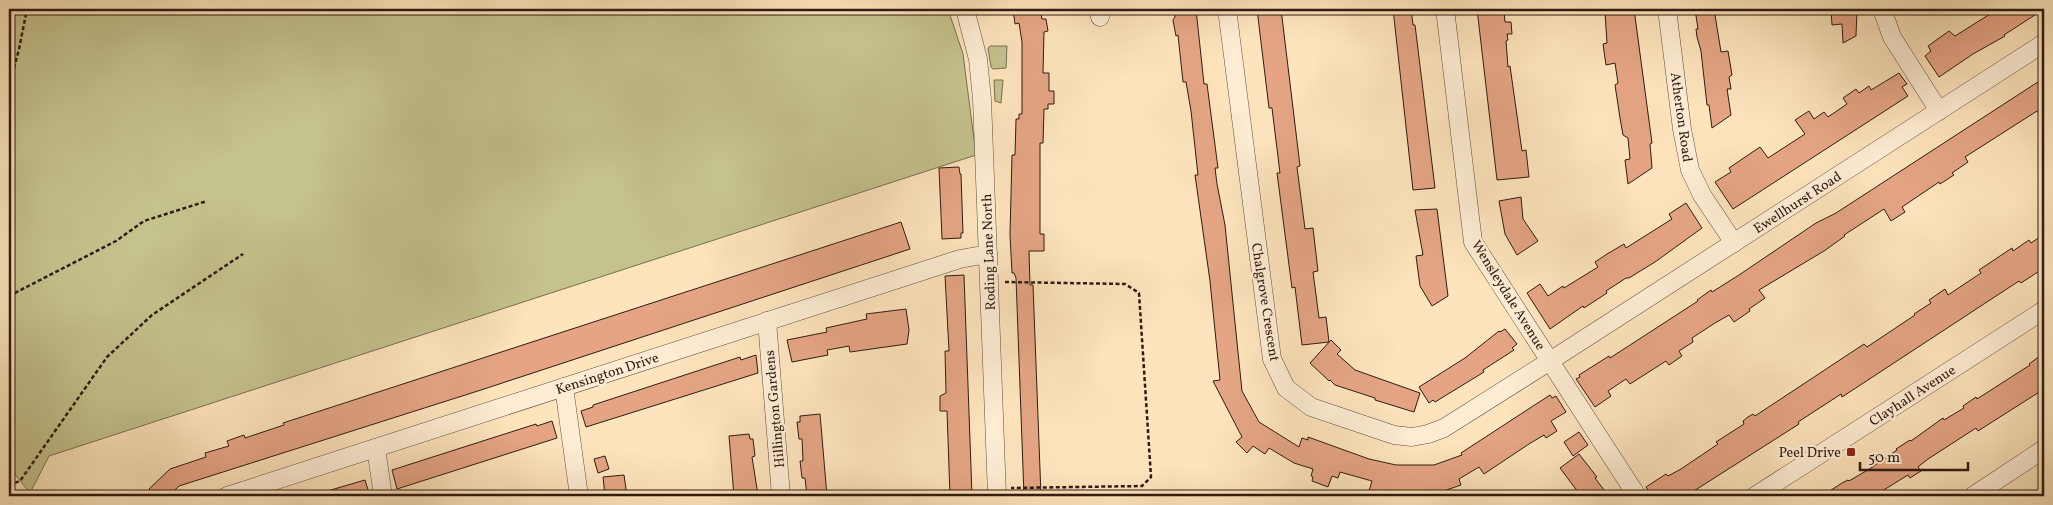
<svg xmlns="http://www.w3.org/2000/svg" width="2053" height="505" font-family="Vollkorn,serif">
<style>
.green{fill:#c4c28d;stroke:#7a6e50}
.building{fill:#e5a585;stroke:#301b12}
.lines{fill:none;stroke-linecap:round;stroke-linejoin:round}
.minor-casing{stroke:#634d3d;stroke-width:19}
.path{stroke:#301b12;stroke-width:2.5;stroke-dasharray:4 2.5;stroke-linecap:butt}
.minor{stroke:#feedd4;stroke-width:18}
.poi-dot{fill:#8f2418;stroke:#feedd4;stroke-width:2}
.labels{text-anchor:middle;stroke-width:5;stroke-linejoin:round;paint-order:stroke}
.street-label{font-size:14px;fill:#301b12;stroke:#feedd4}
.poi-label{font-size:14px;fill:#301b12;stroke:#feedd4;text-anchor:end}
</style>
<rect width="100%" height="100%" fill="#fde4bd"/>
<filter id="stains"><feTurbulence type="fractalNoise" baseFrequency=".004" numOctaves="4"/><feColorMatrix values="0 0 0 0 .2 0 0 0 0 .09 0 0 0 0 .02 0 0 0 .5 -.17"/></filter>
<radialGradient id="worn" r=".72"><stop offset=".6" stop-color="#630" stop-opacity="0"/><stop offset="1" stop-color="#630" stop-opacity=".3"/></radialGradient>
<!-- green -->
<g class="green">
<polygon points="9,9 948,9 963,54 976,155 49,456 30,493 9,467"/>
<polygon points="990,46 1007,46 1006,68 993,69 991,67 988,48"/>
<polygon points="994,80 1003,80 1001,103 995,101"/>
</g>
<!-- building -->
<g class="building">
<polygon points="1013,9 1040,9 1042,19 1046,19 1048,31 1044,32 1043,73 1049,73 1049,91 1054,91 1054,104 1048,104 1048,109 1044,109 1043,143 1040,143 1040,234 1044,234 1044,251 1029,251 1030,285 1033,285 1041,496 1024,496 1016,278 1014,273 1012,273 1010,235 1012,155 1015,155 1016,119 1019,119 1019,114 1022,114 1022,42 1019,23 1015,24"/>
<polygon points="1174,9 1196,9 1204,84 1207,84 1218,168 1215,168 1217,184 1225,225 1242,391 1259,422 1299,447 1302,438 1308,440 1308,437 1369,459 1396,465 1434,465 1462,455 1461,453 1550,395 1552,398 1556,396 1566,412 1551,421 1557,431 1546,438 1544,435 1529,444 1484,474 1479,467 1459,479 1461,485 1432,495 1386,495 1386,496 1369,491 1372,481 1340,472 1338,478 1332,476 1328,487 1312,481 1313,477 1311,476 1313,469 1294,463 1269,448 1265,454 1253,446 1247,453 1236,442 1242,437 1213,381 1220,380 1210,281 1195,175 1198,175 1191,111 1186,82 1183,82 1178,35 1176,36 1173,20 1175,17"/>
<polygon points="1257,9 1281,9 1300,166 1297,167 1305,229 1313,228 1318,271 1313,272 1319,318 1326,317 1329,342 1302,345 1295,287 1292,288 1277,173 1280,173 1272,108 1269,108"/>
<polygon points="1393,9 1411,9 1413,25 1415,25 1435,188 1413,190"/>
<polygon points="1477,9 1504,9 1505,22 1511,22 1512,34 1507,34 1508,40 1506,41 1508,67 1510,66 1522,151 1526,150 1529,177 1497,180"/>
<polygon points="1634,9 1652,143 1650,144 1652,168 1628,184 1625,160 1630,159 1628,138 1623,135 1620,118 1615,85 1618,83 1615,63 1606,65 1603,44 1607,43 1605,12"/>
<polygon points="1695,9 1714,9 1721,52 1728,51 1732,75 1729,77 1731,89 1727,89 1731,115 1712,128 1709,105 1707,105 1701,51 1697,37 1696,29 1698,29"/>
<polygon points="1834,9 1857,9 1856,36 1843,43 1842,24 1832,25 1831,10 1834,10"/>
<polygon points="1998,9 2044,9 2004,35 2005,36 1973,54 1939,77 1925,56 1931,51 1928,46 1949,31 1955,36"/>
<polygon points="1899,73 1907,84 1902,87 1908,96 1733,209 1715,182 1731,172 1729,168 1760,147 1768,158 1805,134 1795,120 1809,111 1814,119 1824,112 1828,117 1847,104 1843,98 1856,89 1859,93 1869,86 1871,90"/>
<polygon points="2044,78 2044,122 2037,111 1965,157 1968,162 1952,173 1954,175 1940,184 1939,182 1902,207 1905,212 1891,221 1884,209 1844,235 1845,236 1824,251 1759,290 1765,298 1749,309 1750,311 1734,322 1729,315 1715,323 1692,338 1693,342 1679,351 1682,356 1669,365 1666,361 1630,384 1626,379 1608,391 1611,396 1595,407 1576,379 1580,377 1579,375 1609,356 1610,358 1698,301 1697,300 1711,290 1712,292 1739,275 1816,223 1836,213"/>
<polygon points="959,167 960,174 961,174 963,233 961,233 961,238 942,239 939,168"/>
<polygon points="1521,197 1523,219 1538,241 1517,255 1505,234 1499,201"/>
<polygon points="1686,203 1702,228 1655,262 1629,278 1626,278 1606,291 1607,293 1584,308 1583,306 1550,329 1527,293 1540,284 1548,296 1563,286 1564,288 1598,267 1595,262 1607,254 1624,244 1626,248 1672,219 1669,214"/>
<polygon points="1437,209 1448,296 1432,306 1420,286 1416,256 1423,255 1415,210"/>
<polygon points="901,222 910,249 481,390 179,486 169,496 155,496 149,489 170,469 206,457 205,453 229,446 227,441 244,435 245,438 284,425 283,423"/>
<polygon points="2044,234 2044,268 2021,283 2019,281 1842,397 1841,394 1835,398 1798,422 1799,424 1686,496 1652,496 1646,487 1666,474 1668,476 1681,469 1718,444 1716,442 1744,424 1743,421 1748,417 1753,414 1755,416 1864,344 1867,347 1915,315 1914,314 1931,303 1929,300 1945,289 1948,295 1981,273 1979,270 2012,248 2013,251 2029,240 2031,243"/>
<polygon points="964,275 972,496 950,496 947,411 940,411 940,396 946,393 945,351 949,351 945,276"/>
<polygon points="906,309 909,330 907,344 850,352 849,346 827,350 828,355 792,362 787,340 827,332 826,328 867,319 866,314"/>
<polygon points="1505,329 1517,344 1512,348 1514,350 1483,370 1484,372 1435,402 1433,400 1429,403 1419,387 1465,358 1499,331 1500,332"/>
<polygon points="1331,340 1341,350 1337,354 1355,370 1420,393 1414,412 1375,400 1375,398 1335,385 1330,380 1329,381 1310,363"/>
<polygon points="2044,353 2044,389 1978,431 1976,428 1928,459 1918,467 1921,471 1910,478 1908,475 1874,496 1822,496 1842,483 1848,480 1849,481 1871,468 1897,450 1896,449 1910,440 1911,441 1943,418 1944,420 1964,408 1963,406 1976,397 1977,399 2030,365 2029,364"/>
<polygon points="756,355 758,373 586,427 581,411 593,407 593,405 740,357 741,360"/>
<polygon points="820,414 827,496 807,496 805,478 802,478 800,461 803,461 802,439 799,439 797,422 800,422 800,416"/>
<polygon points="552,421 557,438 397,489 392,470 536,424 537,426"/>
<polygon points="1579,432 1588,445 1573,456 1564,442"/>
<polygon points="749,434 750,439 753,439 755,456 752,457 758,495 734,496 729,436"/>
<polygon points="1579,454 1597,477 1595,478 1604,490 1596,496 1581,496 1560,468"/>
<polygon points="605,456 609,469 598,473 594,459"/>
<polygon points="624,475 627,496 605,496 603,477"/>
<polygon points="365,480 370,496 317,496 317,494"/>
</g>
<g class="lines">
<!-- minor casing -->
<g class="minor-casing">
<g id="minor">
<polyline points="965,9 978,59 982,99 997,496"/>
<polyline points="1099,9 1100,17"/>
<polyline points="1227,9 1272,359 1286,388 1311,407 1394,435 1412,437 1428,434 1444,428 1550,361 2044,43"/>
<polyline points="1445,9 1473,242 1637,496"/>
<polyline points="1667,9 1682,129 1690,170 1702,195 1734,243"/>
<polyline points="1882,9 1892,37 1939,111"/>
<polyline points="767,321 781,496"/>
<polyline points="564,387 579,496"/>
<polyline points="376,448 383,496"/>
<polyline points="227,496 960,259 988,254"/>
<polyline points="1755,496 2044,310"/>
<polyline points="1973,496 2044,449"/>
</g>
</g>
<!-- path -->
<g class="path">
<polyline points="9,87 19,49 27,9"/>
<polyline points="1005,282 1125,284 1139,293 1151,477 1142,486 1011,488"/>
<polyline points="9,296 116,241 144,221 207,201"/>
<polyline points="9,485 20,481 107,357 152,315 243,254"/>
</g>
<!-- minor -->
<use href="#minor" class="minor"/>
</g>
<!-- markers -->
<rect class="poi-dot" x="1846" y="447" width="10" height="10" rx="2.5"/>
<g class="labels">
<!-- street labels -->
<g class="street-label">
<text transform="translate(1682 117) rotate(82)" y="5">Atherton Road</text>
<text transform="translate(1797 202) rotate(-33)" y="5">Ewellhurst Road</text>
<text transform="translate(988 252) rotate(-92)" y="5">Roding Lane North</text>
<text transform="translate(1509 295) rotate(58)" y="5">Wensleydale Avenue</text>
<text transform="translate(1266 302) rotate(81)" y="5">Chalgrove Crescent</text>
<text transform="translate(607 373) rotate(-18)" y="5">Kensington Drive</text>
<text transform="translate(1912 395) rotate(-33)" y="5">Clayhall Avenue</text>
<text transform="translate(774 409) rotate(-95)" y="5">Hillington Gardens</text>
</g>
<!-- poi labels -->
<g class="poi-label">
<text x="1841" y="457">Peel Drive</text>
</g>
</g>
<!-- margin -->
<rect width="2053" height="505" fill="none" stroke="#fde4bd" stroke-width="30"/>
<rect x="10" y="10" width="2033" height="485" fill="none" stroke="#301b12" stroke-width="2.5"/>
<rect x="15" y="15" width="2023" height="475" fill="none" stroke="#301b12"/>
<!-- scale -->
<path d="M1860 462v8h108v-8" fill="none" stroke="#301b12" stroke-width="2.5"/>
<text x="1868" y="462" font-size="15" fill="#301b12" stroke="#feedd4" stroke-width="4" paint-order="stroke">50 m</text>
<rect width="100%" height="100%" filter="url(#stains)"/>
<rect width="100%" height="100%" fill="url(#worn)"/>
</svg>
